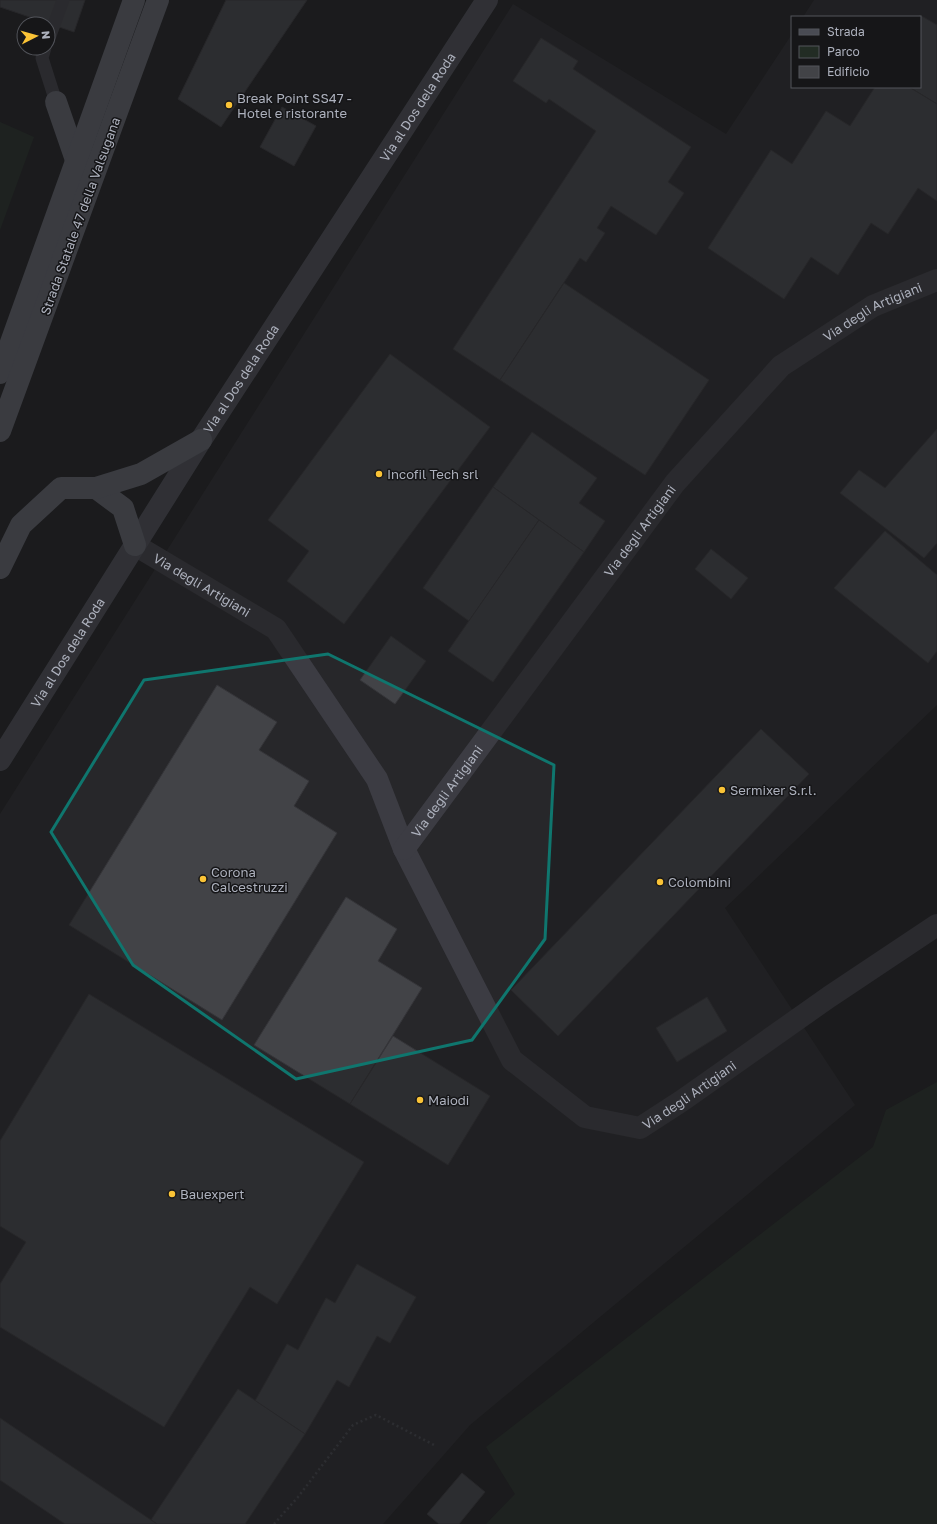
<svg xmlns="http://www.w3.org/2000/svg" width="937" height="1524" font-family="'Golos Text',sans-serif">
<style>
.built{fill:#27272a}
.green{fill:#222c24}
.building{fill:#424347;stroke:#353539}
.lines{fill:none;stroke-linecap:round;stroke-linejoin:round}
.path{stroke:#41434a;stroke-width:2.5;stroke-dasharray:2 3;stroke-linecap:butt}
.service{stroke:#3c3c43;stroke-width:13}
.minor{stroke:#3c3c43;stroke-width:22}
.secondary{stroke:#494b53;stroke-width:22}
.trunk{stroke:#5f626b;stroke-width:22}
.marked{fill:none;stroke:#0f766e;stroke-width:3;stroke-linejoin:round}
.poi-dot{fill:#fac336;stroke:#161618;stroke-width:1.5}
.labels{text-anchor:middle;stroke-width:3;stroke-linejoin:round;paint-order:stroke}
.poi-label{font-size:13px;fill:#adb1bd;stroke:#161618;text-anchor:start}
.street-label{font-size:13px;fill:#adb1bd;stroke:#161618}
</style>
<rect width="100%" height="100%" fill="#1b1b1d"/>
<!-- built -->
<polygon class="built" points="814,0 937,0 937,705 725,908 855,1105 470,1425 383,1524 0,1524 0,814 513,4 726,134 792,34 792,87 920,87 920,17 803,17"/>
<!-- green -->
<g class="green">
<polygon points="0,122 34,137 0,230"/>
<polygon points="937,1082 937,1524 486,1524 515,1494 486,1447 873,1147 886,1110"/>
</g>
<!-- building -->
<g class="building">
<polygon points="0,0 85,0 74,32 0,7"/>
<polygon points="226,0 307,0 221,127 178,99"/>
<polygon points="920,15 937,25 937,104 909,87 920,87 920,17 919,17"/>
<polygon points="541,38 578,61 573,69 691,147 668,182 684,193 656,235 611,206 597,228 605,233 586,262 580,258 500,380 453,349 596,131 549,99 546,103 513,81"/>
<polygon points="875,87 909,87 937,104 937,201 918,188 888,234 871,223 838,275 811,257 784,299 708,248 771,150 792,164 826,111 850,126"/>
<polygon points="282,107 316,126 294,166 260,147"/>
<polygon points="564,283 709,380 645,475 500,380"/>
<polygon points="390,354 490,427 344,624 287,581 309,551 268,520"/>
<polygon points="937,429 937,543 924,558 840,493 859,470 885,488"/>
<polygon points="532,432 597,478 579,503 605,521 584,552 493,487"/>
<polygon points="493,487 539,520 469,621 423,588"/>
<polygon points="539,520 584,552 493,682 448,651"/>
<polygon points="885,531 937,575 937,651 928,663 834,588"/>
<polygon points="711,549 748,578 731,599 695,569"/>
<polygon points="391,636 426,661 395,704 360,680"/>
<polygon points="217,685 277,722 259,750 309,781 294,806 337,833 222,1020 69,925"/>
<polygon points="761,729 809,774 558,1036 511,990"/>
<polygon points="346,897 397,929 378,961 422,988 350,1104 254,1045"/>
<polygon points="89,994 364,1162 277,1304 250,1287 164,1427 0,1327 0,1284 26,1242 0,1226 0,1141"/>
<polygon points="707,997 727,1031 677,1062 656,1028"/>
<polygon points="393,1036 490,1096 448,1165 350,1104"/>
<polygon points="357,1264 416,1297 390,1343 377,1336 349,1387 337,1380 305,1434 255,1401 287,1344 298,1350 326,1298 335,1303"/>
<polygon points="238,1389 305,1434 245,1524 157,1524 151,1520"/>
<polygon points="0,1418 151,1520 157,1524 65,1524 0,1480"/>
<polygon points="462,1473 485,1492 459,1524 439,1524 427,1514"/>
</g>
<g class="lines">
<!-- path -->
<polyline class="path" points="274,1524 298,1497 353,1425 376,1415 434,1445"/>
<!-- service -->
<g class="service">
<polyline points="48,41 63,0"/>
<polyline points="45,48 42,58 56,102"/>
</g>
<!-- minor -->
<g class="minor">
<path id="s1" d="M135,545L276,629L377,779L404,849L512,1060L585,1117L640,1128L683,1100L829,997L937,925"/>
<path id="s2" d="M404,849L675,483L781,366L873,306L937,280"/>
</g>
<!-- secondary -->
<path class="secondary" id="s3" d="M0,760L201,440L487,0"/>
<!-- trunk -->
<g class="trunk">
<polyline points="56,102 76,160"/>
<polyline points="0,373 134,0"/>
<polyline points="0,431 158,0"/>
<polyline points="96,488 123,508 135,545"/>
<polyline points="0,568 21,525 61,488 96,488 141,474 201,440"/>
</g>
</g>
<!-- marked area -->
<path d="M0 0H937V1524H0ZM328,654L554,765L545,939L472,1040L296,1079L133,965L51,832L144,680Z" fill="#1b1b1d" fill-opacity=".55" fill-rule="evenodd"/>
<path class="marked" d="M328,654L554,765L545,939L472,1040L296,1079L133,965L51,832L144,680Z"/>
<!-- markers -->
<g class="poi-dot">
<circle cx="229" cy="105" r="4"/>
<circle cx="379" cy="474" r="4"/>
<circle cx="722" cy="790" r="4"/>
<circle cx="203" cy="879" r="4"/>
<circle cx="660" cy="882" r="4"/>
<circle cx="420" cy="1100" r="4"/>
<circle cx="172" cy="1194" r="4"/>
</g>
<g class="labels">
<!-- poi labels -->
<g class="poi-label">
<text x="237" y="103">Break Point SS47 -<tspan x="237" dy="15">Hotel e ristorante</tspan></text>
<text x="387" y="479">Incofil Tech srl</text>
<text x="730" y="795">Sermixer S.r.l.</text>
<text x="211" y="877">Corona<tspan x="211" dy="15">Calcestruzzi</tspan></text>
<text x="668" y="887">Colombini</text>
<text x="428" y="1105">Maiodi</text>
<text x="180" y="1199">Bauexpert</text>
</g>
<!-- street labels -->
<g class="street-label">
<text dy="5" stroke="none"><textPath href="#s3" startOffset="775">Via al Dos dela Roda</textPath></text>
<text transform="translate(80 216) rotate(-70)" y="5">Strada Statale 47 della Valsugana</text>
<text dy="5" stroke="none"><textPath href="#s2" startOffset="720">Via degli Artigiani</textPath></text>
<text dy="5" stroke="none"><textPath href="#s3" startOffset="451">Via al Dos dela Roda</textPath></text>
<text dy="5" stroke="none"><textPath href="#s2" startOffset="396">Via degli Artigiani</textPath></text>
<text dy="5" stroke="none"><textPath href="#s1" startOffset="78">Via degli Artigiani</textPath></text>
<text dy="5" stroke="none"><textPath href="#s3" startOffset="127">Via al Dos dela Roda</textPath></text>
<text dy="5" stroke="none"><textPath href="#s2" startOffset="72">Via degli Artigiani</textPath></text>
<text dy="5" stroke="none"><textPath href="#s1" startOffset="865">Via degli Artigiani</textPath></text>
</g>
</g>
<!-- legend -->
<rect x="791" y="16" width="130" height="72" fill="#161618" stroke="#52545a"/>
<rect x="799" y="29" width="20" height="6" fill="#494b53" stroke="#52545a"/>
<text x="827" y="36" font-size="12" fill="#adb1bd">Strada</text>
<rect x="799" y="46" width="20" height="12" fill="#222c24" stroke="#52545a"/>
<text x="827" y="56" font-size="12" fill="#adb1bd">Parco</text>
<rect x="799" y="66" width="20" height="12" fill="#424347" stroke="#52545a"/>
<text x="827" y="76" font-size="12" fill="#adb1bd">Edificio</text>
<!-- north arrow -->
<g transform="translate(36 36) rotate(84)"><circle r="19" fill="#161618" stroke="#52545a"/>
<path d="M0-3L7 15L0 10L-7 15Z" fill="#fac336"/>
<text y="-6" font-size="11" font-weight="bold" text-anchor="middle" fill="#adb1bd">N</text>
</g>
</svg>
